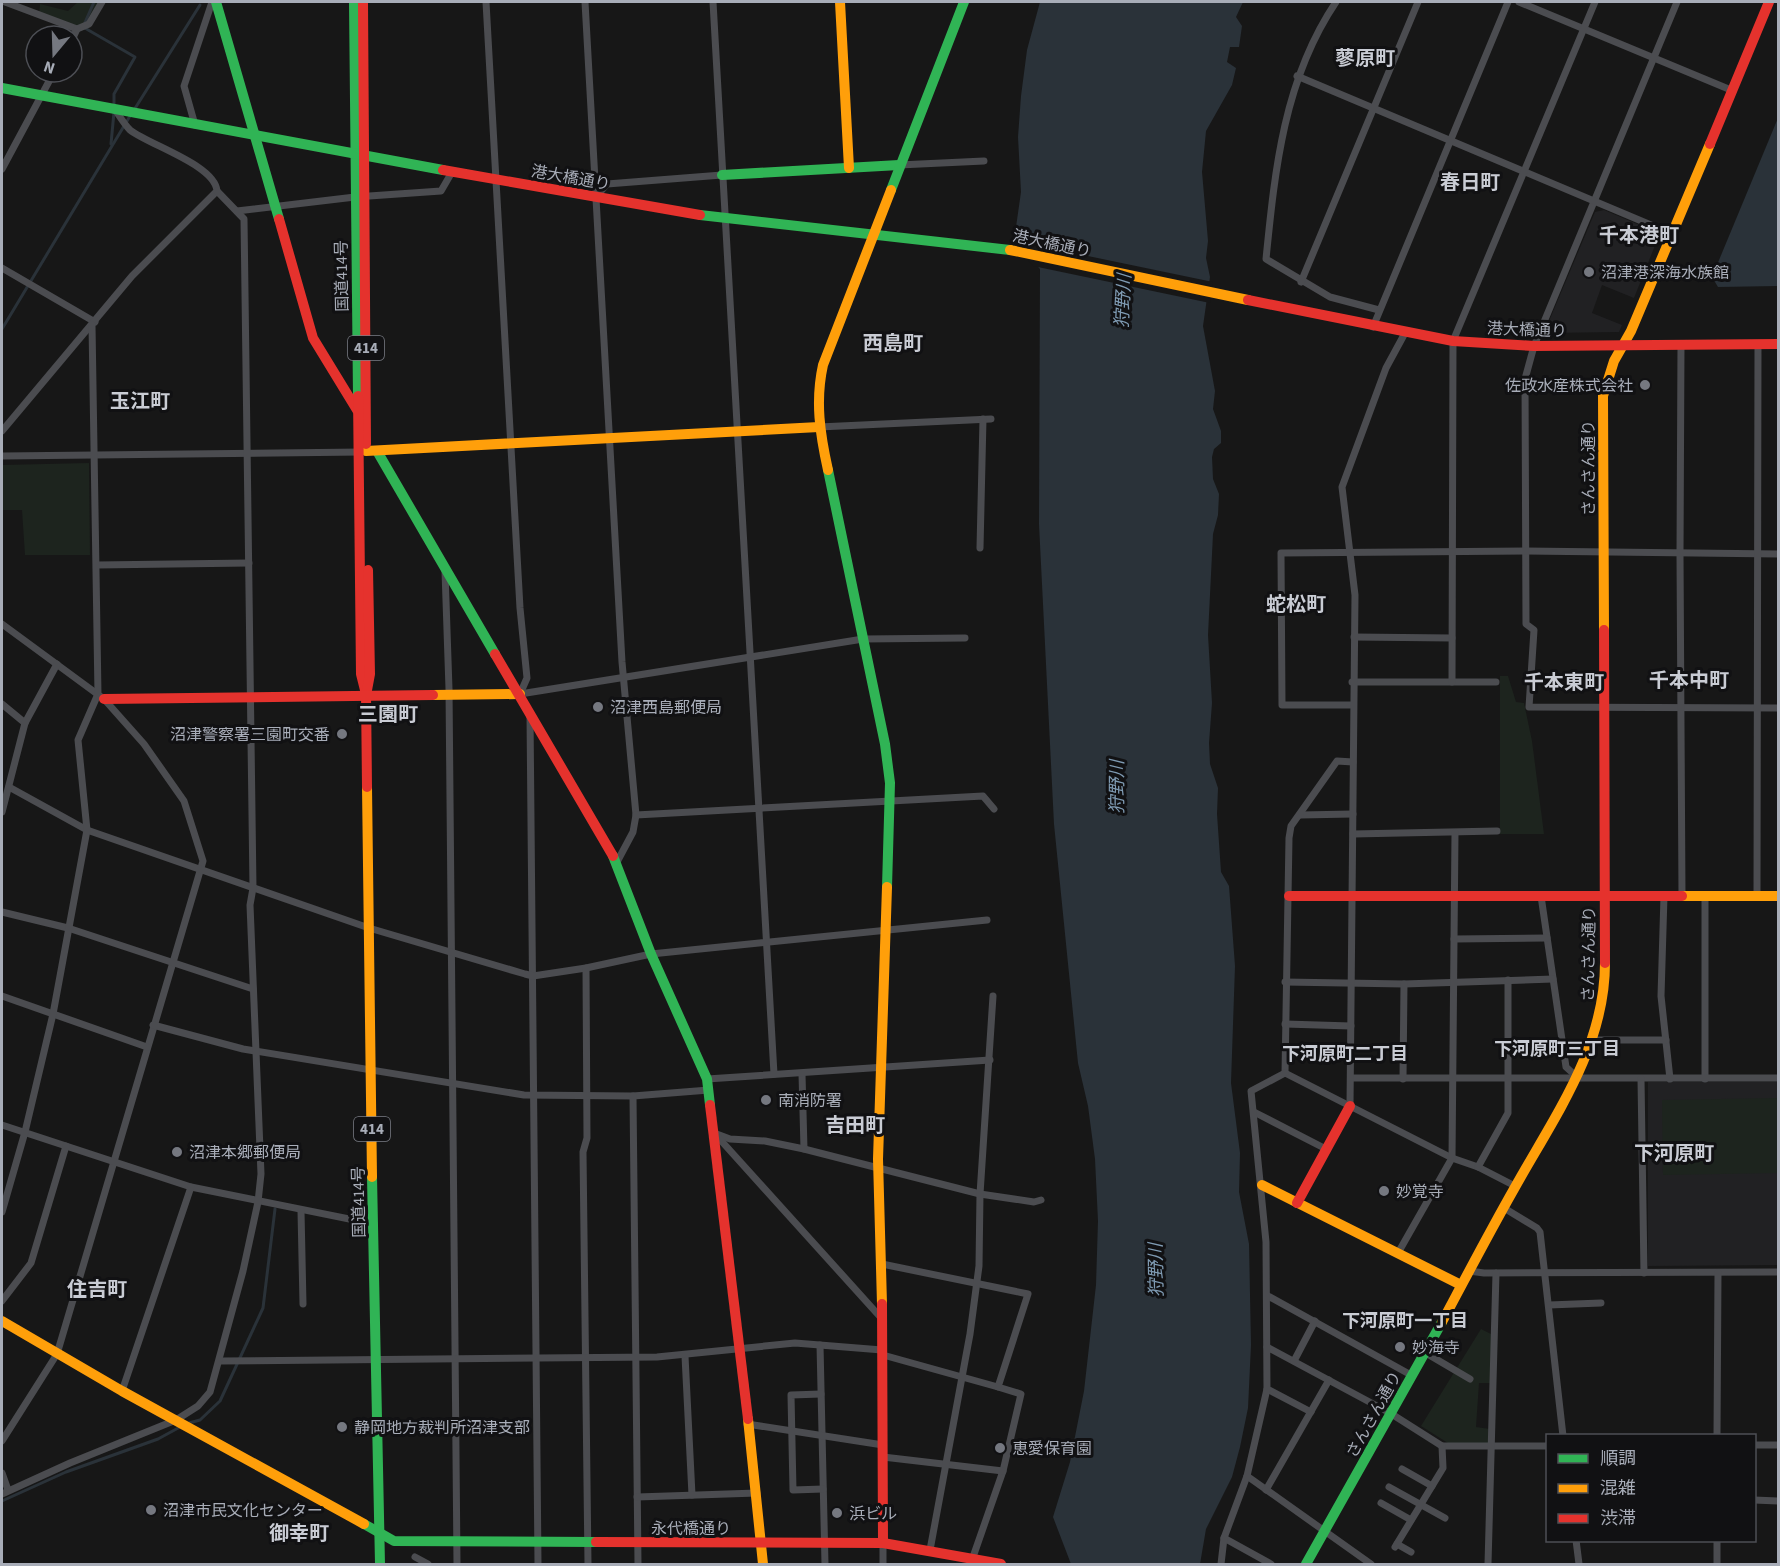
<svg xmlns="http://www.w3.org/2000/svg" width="1780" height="1566" font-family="'Source Sans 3','Noto Sans JP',sans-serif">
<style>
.built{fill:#212123}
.green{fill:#1d241e}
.water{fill:#2a3239}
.pier{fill:#171717}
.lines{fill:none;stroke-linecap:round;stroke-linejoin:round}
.stream{stroke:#2a3239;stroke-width:3}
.street{stroke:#4b4c50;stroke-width:7}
.fast{stroke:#30b455;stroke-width:10}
.slow{stroke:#ff9f0a;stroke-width:10}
.jam{stroke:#e5322d;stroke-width:10}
.poi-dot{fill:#757880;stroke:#111113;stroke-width:2}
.labels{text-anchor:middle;stroke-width:6;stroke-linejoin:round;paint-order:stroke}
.shield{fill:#111113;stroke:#7b7e86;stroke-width:1.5}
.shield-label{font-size:15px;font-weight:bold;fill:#a8adb8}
.street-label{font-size:16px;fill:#a8adb8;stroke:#111113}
.poi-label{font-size:16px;fill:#a8adb8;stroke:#111113;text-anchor:start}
.water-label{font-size:18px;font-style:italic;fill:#7f9bb3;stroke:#111113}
.neighbourhood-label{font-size:18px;font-weight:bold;fill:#c9ccd4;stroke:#111113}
.quarter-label{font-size:20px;font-weight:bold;fill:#c9ccd4;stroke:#111113}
</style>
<rect width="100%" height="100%" fill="#171717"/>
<!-- built -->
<g class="built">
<polygon points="1604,210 1656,232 1658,238 1634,298 1602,285 1592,313 1622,325 1619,332 1544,333 1595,212"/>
<polygon points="1648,1082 1778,1082 1778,1265 1648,1266"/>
</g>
<!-- green -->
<g class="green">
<polygon points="78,2 100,2 91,21 78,26 39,15 40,4 68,11"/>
<polygon points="89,463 90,555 25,555 22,510 2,510 2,465"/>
<polygon points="1500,676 1508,676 1516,702 1524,703 1532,741 1544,834 1500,834"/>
<polygon points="1778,1098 1778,1173 1663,1175 1662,1100"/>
<polygon points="1481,1329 1495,1336 1491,1383 1479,1383 1476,1427 1490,1429 1490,1444 1448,1443 1421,1426"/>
</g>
<!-- water -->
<g class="water">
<polygon points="1040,2 1243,2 1236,17 1242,26 1239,47 1230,47 1227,62 1236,68 1232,85 1206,131 1202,172 1208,241 1206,258 1210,277 1203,326 1215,391 1213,409 1221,431 1221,443 1214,449 1212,457 1213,479 1219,494 1218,515 1213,534 1208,635 1212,703 1209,743 1210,764 1218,788 1217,814 1221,872 1229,886 1235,966 1231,1083 1240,1153 1239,1192 1249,1244 1251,1345 1248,1408 1240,1447 1232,1477 1206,1529 1200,1564 1071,1564 1053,1517 1070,1462 1084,1391 1096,1285 1098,1221 1095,1159 1088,1106 1078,1063 1054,824 1039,524 1040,269 1014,241 1021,192 1018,137 1021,96 1027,50"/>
<polygon points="1778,118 1778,286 1718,287 1712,277"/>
</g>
<!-- pier -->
<polygon class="pier" points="1011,240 1213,282 1210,303 1033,266"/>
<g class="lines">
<!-- stream -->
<g class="stream">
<polyline points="94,2 83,27 135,57 114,94 114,105"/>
<polyline points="134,110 200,5"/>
<polyline points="111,144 114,112"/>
<polyline points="2,329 130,116"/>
<polyline points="189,1423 200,1420 220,1401 263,1308 275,1209"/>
<polyline points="2,1501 66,1472 158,1439 180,1427"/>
</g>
<!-- street -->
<g class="street">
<polyline points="5,2 77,29 89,24 102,2"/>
<polyline points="486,2 520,608 527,678 520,694"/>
<polyline points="585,2 622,662 636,815 633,832 617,862"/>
<polyline points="713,2 774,1074"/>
<path d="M1336,2C1284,79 1275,169 1266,259L1330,297L1379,310"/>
<polyline points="1519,2 1731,90"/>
<polyline points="1677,2 1534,346 1525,379 1526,624 1534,630 1529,707 1778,708"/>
<polyline points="72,40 77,29"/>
<polyline points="1297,76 1670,233"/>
<polyline points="195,125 184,86 212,2"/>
<polyline points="899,165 984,161"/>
<polyline points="2,169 54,72"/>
<polyline points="596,197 607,184 722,175"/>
<polyline points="237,211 355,197 441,191 452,172"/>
<polyline points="2,268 95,322"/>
<polyline points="1301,282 1418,2"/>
<polyline points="1373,327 1508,2"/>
<polyline points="1681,344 1680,554 1682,896"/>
<polyline points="819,427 991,419"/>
<path d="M2,431L132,276L217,191C215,165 149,145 130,130C125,125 120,117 116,111"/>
<polyline points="2,456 361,452"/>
<polyline points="980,548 983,419"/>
<polyline points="97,565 249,563"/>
<polyline points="445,571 449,689 457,1564"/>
<polyline points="2,624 104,699 144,744 184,801 203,861 57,1354 2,1441"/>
<polyline points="1354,637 1452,638"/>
<polyline points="1352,682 1496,682"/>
<polyline points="1452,682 1453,341 1595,2"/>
<polyline points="520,694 863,639 965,638"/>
<polyline points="2,704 25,723"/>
<polyline points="1352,705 1282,705 1281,553 1526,551 1778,554"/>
<polyline points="530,715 538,1564"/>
<polyline points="9,787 87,830 369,928 525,974 533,976 586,968 651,954 987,920"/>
<polyline points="2,812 25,723 57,664"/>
<polyline points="636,815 983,796 994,809"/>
<polyline points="1300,815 1353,814"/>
<polyline points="1353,834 1497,831"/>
<polyline points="1541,896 1566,1067 1577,1077"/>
<polyline points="1664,896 1661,996 1670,1079"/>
<polyline points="1705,896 1705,1079"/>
<polyline points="1757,896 1758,344"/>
<polyline points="2,912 68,928 253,989"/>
<polyline points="1454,939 1547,938"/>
<polyline points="586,968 587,1138 583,1152 588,1564"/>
<polyline points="1285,982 1404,984 1553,979"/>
<polyline points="2,996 147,1047"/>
<polyline points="1285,1024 1351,1026"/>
<polyline points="153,1025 243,1049 524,1095 633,1096 709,1090"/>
<polyline points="1594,1040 1666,1040"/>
<polyline points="1285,1073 1289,838 1291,826 1337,761 1353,762"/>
<polyline points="1285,1073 1452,1158 1478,1167 1515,1186"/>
<polyline points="802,1074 804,1149"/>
<polyline points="1351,1078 1778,1078"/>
<polyline points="707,1079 990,1060"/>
<polyline points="1403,1079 1404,984"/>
<polyline points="1641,1079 1644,1273"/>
<polyline points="633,1096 638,1564"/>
<polyline points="1350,1106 1355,595 1342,487 1386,368 1405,333"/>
<polyline points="1254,1112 1326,1149"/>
<polyline points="2,1125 191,1187 374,1224"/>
<polyline points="714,1133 730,1139 765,1141 804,1149 980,1194 1034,1202 1041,1200"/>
<polyline points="716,1135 883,1320"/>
<polyline points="1478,1167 1508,1113 1508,980"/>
<polyline points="1504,1208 1537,1228 1540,1232 1563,1436"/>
<polyline points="301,1211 303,1304"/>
<polyline points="2,1212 25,1132 53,1014 87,830 78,740 98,694 92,325"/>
<polyline points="1398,1253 1452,1158 1455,833"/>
<polyline points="882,1264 1028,1294 998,1387 1021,1394 1003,1471 973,1557"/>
<polyline points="1469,1271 1484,1273 1778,1272"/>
<polyline points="1268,1296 1411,1375"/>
<polyline points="2,1301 31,1263 66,1146"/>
<polyline points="1549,1305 1601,1303"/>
<polyline points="820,1345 825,1564"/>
<polyline points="1267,1347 1390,1413 1442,1446 1548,1446"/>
<polyline points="1424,1352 1470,1379"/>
<polyline points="883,1355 998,1387"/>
<polyline points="685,1356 692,1495"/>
<polyline points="220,1361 657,1357 795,1343 882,1350"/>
<polyline points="1294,1361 1315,1321"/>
<polyline points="1267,1389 1311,1412"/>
<polyline points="122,1391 191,1187"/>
<polyline points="821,1394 791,1395 793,1490 823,1489"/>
<polyline points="747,1424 883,1445"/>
<polyline points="1717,1436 1718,1273"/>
<polyline points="1754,1445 1778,1445"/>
<polyline points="883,1457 1003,1471"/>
<polyline points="1402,1469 1432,1486"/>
<polyline points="2,1473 8,1490"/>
<polyline points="1247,1476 1371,1564"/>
<polyline points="1389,1487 1445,1518"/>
<polyline points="1266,1490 1329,1380"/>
<polyline points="2,1494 70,1463 176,1420 198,1406 210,1392 243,1271 258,1202 261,1174 250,905 253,888 244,219 217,191"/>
<polyline points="637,1497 757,1493"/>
<polyline points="1754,1500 1778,1501"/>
<polyline points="1381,1503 1411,1520"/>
<polyline points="1224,1538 1271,1564"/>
<polyline points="1576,1540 1579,1564"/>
<polyline points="1717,1540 1717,1564"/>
<polyline points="1397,1544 1411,1552"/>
<polyline points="1395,1547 1443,1468 1442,1446"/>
<polyline points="930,1550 970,1334 979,1266 980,1194 993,996"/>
<polyline points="415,1557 428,1564"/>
<polyline points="883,1564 883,1543"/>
<polyline points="1221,1564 1224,1538 1247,1476 1267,1389 1266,1242 1251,1091 1285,1073"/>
<polyline points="1488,1564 1496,1273"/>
</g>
<!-- fast -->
<g class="fast">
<polyline points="216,2 279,219"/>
<polyline points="354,2 358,396"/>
<polyline points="2,88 443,170"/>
<polyline points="722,175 899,165"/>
<polyline points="891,190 964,2"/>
<polyline points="700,215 1010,250"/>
<polyline points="377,451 495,654"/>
<polyline points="828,470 885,744 890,783 887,887"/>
<polyline points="613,856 651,954 707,1079 710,1105"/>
<polyline points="372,1177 380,1564"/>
<polyline points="364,1524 394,1541 596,1542"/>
<polyline points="1306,1564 1442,1322"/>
</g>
<!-- slow -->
<g class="slow">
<polyline points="840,2 849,168"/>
<polyline points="1010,250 1248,300"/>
<polyline points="366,451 819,427"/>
<path d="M828,470C820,434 815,401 823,365L891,190"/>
<polyline points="1604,630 1603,396 1614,361 1631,331 1710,144"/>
<polyline points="433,695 520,694"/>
<polyline points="367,787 372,1177"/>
<polyline points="1682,896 1778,896"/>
<polyline points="1262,1185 1461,1285"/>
<polyline points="882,1304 878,1159 887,887"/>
<polyline points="2,1321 122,1391 364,1524"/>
<path d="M1442,1322C1466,1277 1489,1233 1514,1189C1554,1117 1605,1048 1605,963"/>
<polyline points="748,1419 763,1564"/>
</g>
<!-- jam -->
<g class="jam">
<polyline points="363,2 366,444"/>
<polyline points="1710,144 1769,2"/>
<polyline points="443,170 700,215"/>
<polyline points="279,219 313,338 357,410"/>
<polyline points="1248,300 1453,341 1534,346 1778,344"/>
<polyline points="358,396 361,674 366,694 367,787"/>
<polyline points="1604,630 1605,963"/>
<polyline points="495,654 613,856"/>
<polyline points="367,690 370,674 368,570"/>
<polyline points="104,699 433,695"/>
<polyline points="1289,896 1682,896"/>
<polyline points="710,1105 748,1419"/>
<polyline points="1297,1203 1350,1106"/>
<polyline points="882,1304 883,1543"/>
<polyline points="596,1542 883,1543 1001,1564"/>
</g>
</g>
<!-- markers -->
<g class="poi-dot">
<circle cx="1589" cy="272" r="6"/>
<circle cx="1645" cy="385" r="6"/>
<circle cx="598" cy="707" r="6"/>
<circle cx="342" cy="734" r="6"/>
<circle cx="766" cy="1100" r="6"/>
<circle cx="177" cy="1152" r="6"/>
<circle cx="1384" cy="1191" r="6"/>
<circle cx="1400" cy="1347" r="6"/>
<circle cx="342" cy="1427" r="6"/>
<circle cx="1000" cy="1448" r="6"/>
<circle cx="151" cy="1510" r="6"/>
<circle cx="837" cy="1513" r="6"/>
</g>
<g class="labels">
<!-- shield labels -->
<g class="shield">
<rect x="348" y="336" width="36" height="24" rx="4.5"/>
<rect x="354" y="1117" width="36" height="24" rx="4.5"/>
</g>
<g class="shield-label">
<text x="366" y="353">414</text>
<text x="372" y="1134">414</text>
</g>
<!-- street labels -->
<g class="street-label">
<text transform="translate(571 177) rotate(10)" y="6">港大橋通り</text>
<text transform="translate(1052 243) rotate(12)" y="6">港大橋通り</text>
<text transform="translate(341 276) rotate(-91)" y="6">国道414号</text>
<text transform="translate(1527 329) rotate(2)" y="6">港大橋通り</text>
<text transform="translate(1588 468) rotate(-90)" y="6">さんさん通り</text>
<text transform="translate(1588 954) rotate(-89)" y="6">さんさん通り</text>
<text transform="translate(358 1202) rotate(-91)" y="6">国道414号</text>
<text transform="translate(1373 1414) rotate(-61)" y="6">さんさん通り</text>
<text x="691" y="1534">永代橋通り</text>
</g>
<!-- poi labels -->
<g class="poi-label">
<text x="1601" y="278">沼津港深海水族館</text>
<text x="1633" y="391" text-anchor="end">佐政水産株式会社</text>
<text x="610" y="713">沼津西島郵便局</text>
<text x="330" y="740" text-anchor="end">沼津警察署三園町交番</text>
<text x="778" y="1106">南消防署</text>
<text x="189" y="1158">沼津本郷郵便局</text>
<text x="1396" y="1197">妙覚寺</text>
<text x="1412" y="1353">妙海寺</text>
<text x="354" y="1433">静岡地方裁判所沼津支部</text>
<text x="1012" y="1454">恵愛保育園</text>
<text x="163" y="1516">沼津市民文化センター</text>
<text x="849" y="1519">浜ビル</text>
</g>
<!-- water labels -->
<g class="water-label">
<text transform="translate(1123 301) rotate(-87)" y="6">狩野川</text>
<text transform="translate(1117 787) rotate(-90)" y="6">狩野川</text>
<text transform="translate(1156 1270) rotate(-91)" y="6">狩野川</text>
</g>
<!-- neighbourhood labels -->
<g class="neighbourhood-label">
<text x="1557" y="1055">下河原町三丁目</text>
<text x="1345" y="1060">下河原町二丁目</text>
<text x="1405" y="1327">下河原町一丁目</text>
</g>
<!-- quarter labels -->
<g class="quarter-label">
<text x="1365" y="65">蓼原町</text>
<text x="1470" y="189">春日町</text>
<text x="1639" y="242">千本港町</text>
<text x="893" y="350">西島町</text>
<text x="140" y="408">玉江町</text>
<text x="1296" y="611">蛇松町</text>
<text x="1689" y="687">千本中町</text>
<text x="1564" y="689">千本東町</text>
<text x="388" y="721">三園町</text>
<text x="855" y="1132">吉田町</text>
<text x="1674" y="1160">下河原町</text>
<text x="97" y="1296">住吉町</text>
<text x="299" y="1540">御幸町</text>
</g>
</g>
<!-- border -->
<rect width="1780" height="1566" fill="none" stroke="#a8adb8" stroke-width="6"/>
<!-- legend -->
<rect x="1546" y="1434" width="210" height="108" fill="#111113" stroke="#4d4f55" stroke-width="1.5"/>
<rect x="1558" y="1454" width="30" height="9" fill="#30b455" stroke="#4d4f55" stroke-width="1.5"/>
<text x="1600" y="1464" font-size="18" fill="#a8adb8">順調</text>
<rect x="1558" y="1484" width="30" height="9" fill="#ff9f0a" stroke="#4d4f55" stroke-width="1.5"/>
<text x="1600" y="1494" font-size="18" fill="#a8adb8">混雑</text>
<rect x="1558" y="1514" width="30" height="9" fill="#e5322d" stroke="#4d4f55" stroke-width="1.5"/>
<text x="1600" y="1524" font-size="18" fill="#a8adb8">渋滞</text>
<!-- north arrow -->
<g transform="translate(54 54) rotate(199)"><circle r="28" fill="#111113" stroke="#4d4f55" stroke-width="1.5"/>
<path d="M0-4.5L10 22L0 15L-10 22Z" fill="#757880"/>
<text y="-9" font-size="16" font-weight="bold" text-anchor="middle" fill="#a8adb8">N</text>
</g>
</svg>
